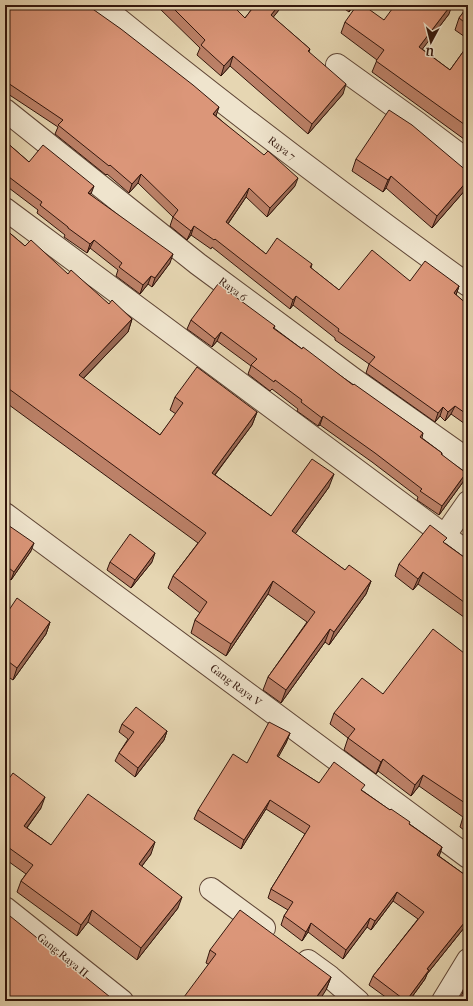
<svg xmlns="http://www.w3.org/2000/svg" width="473" height="1006" font-family="'IM FELL French Canon',serif">
<style>
.lines{fill:none;stroke-linecap:round;stroke-linejoin:round}
.minor-casing{stroke:#604636;stroke-width:24}
.minor{stroke:#efe4cd;stroke-width:22}
.wall{fill:#bc8168;stroke:#33160c}
.shaded-wall{fill:#996955;stroke:#33160c}
.building{fill:#db9679;stroke:#33160c}
.labels{text-anchor:middle;stroke-width:3;stroke-linejoin:round;paint-order:stroke}
.street-label{font-size:11px;fill:#33160c;stroke:#efe4cd}
</style>
<rect width="100%" height="100%" fill="#e6d6b2"/>
<filter id="stains"><feTurbulence type="fractalNoise" baseFrequency=".005" numOctaves="4"/><feColorMatrix values="0 0 0 0 .2 0 0 0 0 .09 0 0 0 0 .02 0 0 0 .5 -.17"/></filter>
<radialGradient id="worn" r=".72"><stop offset=".6" stop-color="#630" stop-opacity="0"/><stop offset="1" stop-color="#630" stop-opacity=".3"/></radialGradient>
<g class="lines">
<!-- minor casing -->
<g class="minor-casing">
<g id="minor">
<path d="M101,5C220,102 343,195 468,285"/>
<polyline points="337,65 419,124 468,161"/>
<polyline points="5,110 198,264 352,378 468,460"/>
<polyline points="5,209 468,553"/>
<polyline points="5,514 468,857"/>
<polyline points="445,535 468,502"/>
<polyline points="211,889 264,928"/>
<polyline points="5,908 122,1001"/>
<polyline points="308,961 330,977 358,1001"/>
<polyline points="443,1001 468,960"/>
</g>
</g>
<!-- minor -->
<use href="#minor" class="minor"/>
</g>
<!-- wall -->
<g class="wall">
<polygon points="5,5 216,116 295,186 267,217 246,197 228,224 266,254 312,264 311,268 339,290 410,281 459,286 456,295 468,305 468,426 451,414 445,421 440,416 435,422 366,373 369,364 335,340 335,338 293,305 290,309 212,247 211,249 191,235 187,240 170,226 173,217 138,183 129,193 107,174 106,175 55,134 58,127 5,92"/>
<polygon points="153,5 232,5 245,18 255,5 283,5 273,17 310,49 309,52 343,94 308,134 230,66 221,76 197,55 200,48 157,6 156,7"/>
<polygon points="339,5 354,5 349,12"/>
<polygon points="468,6 468,39 455,30 459,18"/>
<polygon points="449,14 422,49 450,70 468,45 468,142 372,72 377,60 341,33 345,22 384,20"/>
<polygon points="5,141 29,162 91,195 170,263 152,287 148,284 140,294 116,276 118,270 90,248 87,253 64,237 65,235 37,213 38,210 5,185"/>
<polygon points="356,159 467,188 432,228 386,188 383,192 352,171"/>
<polygon points="5,229 25,246 68,274 109,304 132,319 128,332 83,379 160,435 176,414 170,410 175,397 257,412 252,425 215,475 271,516 329,487 295,534 345,570 371,581 366,594 329,645 325,642 281,703 263,690 268,677 307,622 268,594 226,656 191,633 195,620 200,613 168,588 173,576 198,543 5,402"/>
<polygon points="191,320 275,326 274,328 302,349 423,433 422,438 442,453 442,455 463,482 439,515 417,500 418,497 372,462 320,425 318,426 297,411 298,409 272,389 270,391 248,374 251,366 217,341 212,347 187,329"/>
<polygon points="5,523 31,551 11,580 5,576"/>
<polygon points="445,543 468,560 468,620 418,584 413,590 395,576 399,564"/>
<polygon points="110,562 152,562 131,588 107,570"/>
<polygon points="5,616 50,622 46,634 13,680 5,675"/>
<polygon points="468,649 468,833 460,827 463,817 419,786 411,796 378,771 376,774 344,750 348,738 330,724 334,713 383,694 464,653"/>
<polygon points="122,724 167,731 164,740 135,777 115,761 119,753 128,739 119,732"/>
<polygon points="290,733 286,743 278,757 319,783 363,791 442,847 439,856 468,877 468,923 427,974 425,979 409,1001 391,1001 369,985 373,976 418,919 393,901 371,930 367,927 343,959 308,932 302,941 281,925 284,916 288,910 268,898 271,889 305,834 266,809 241,849 194,819 198,810 247,763"/>
<polygon points="5,784 41,808 27,828 51,845 151,854 142,866 178,908 137,960 88,922 77,936 17,892 21,881 26,874 5,859"/>
<polygon points="210,950 331,977 326,990 208,964 206,963"/>
<polygon points="468,980 468,1001 462,994 465,984"/>
</g>
<!-- shaded-wall -->
<g class="shaded-wall">
<polygon points="279,5 283,5 267,25 271,15"/>
<polygon points="351,5 354,5 349,12"/>
<polygon points="451,5 452,5 449,14 415,59 419,47"/>
<polygon points="233,56 230,66 221,76 224,66"/>
<polygon points="346,84 343,94 308,134 312,124"/>
<polygon points="219,107 216,116 213,114"/>
<polygon points="141,174 138,183 129,193 132,184"/>
<polygon points="391,176 386,188 383,192 388,180"/>
<polygon points="298,178 295,186 267,217 270,208"/>
<polygon points="468,180 468,186 467,188 432,228 437,216"/>
<polygon points="94,186 91,194 88,193"/>
<polygon points="249,188 246,197 223,231 226,222"/>
<polygon points="194,226 191,235 187,240 191,231"/>
<polygon points="94,240 90,248 87,253 90,244"/>
<polygon points="173,254 170,263 152,287 155,278"/>
<polygon points="151,276 148,284 140,294 143,285"/>
<polygon points="459,286 456,295 454,293"/>
<polygon points="296,296 293,305 290,309 293,300"/>
<polygon points="132,319 128,332 74,388 79,375"/>
<polygon points="468,322 468,326 462,334 465,325"/>
<polygon points="221,332 217,341 212,347 215,339"/>
<polygon points="455,406 451,414 445,421 448,412"/>
<polygon points="443,407 440,416 435,422 438,413"/>
<polygon points="257,412 252,425 207,485 212,473"/>
<polygon points="323,416 320,425 318,426"/>
<polygon points="466,473 463,482 439,515 442,506"/>
<polygon points="334,474 329,487 288,544 292,531"/>
<polygon points="34,543 31,551 11,580 14,572"/>
<polygon points="155,553 152,562 131,588 135,580"/>
<polygon points="423,572 418,584 413,590 418,579"/>
<polygon points="273,581 268,594 226,656 231,644"/>
<polygon points="371,581 366,594 329,645 334,632"/>
<polygon points="50,622 46,634 13,680 17,668"/>
<polygon points="330,629 325,642 281,703 286,690"/>
<polygon points="167,731 164,740 135,777 138,768"/>
<polygon points="290,733 286,743 274,765 277,756"/>
<polygon points="383,759 378,771 376,774 381,762"/>
<polygon points="423,775 419,786 411,796 415,785"/>
<polygon points="45,797 41,808 20,837 24,826"/>
<polygon points="270,800 266,809 241,849 244,840"/>
<polygon points="155,842 151,854 135,875 139,864"/>
<polygon points="442,847 439,857 437,855"/>
<polygon points="397,892 393,901 371,930 375,921"/>
<polygon points="182,897 178,908 137,960 141,948"/>
<polygon points="92,910 88,922 77,936 81,925"/>
<polygon points="370,918 367,927 343,959 346,950"/>
<polygon points="468,918 468,923 427,974 425,979 409,1001 406,1001 426,974 427,969"/>
<polygon points="311,923 308,932 302,941 306,932"/>
<polygon points="331,977 326,990 319,1001 314,1001"/>
</g>
<!-- building -->
<g class="building">
<polygon points="5,5 87,5 121,29 193,85 219,107 213,114 264,155 268,151 298,178 270,208 249,188 226,222 266,254 277,238 312,264 310,267 339,290 372,250 410,281 425,261 459,286 454,293 468,305 468,322 465,325 468,327 468,415 455,406 448,412 443,407 438,413 369,364 375,357 338,331 339,329 296,296 293,300 215,239 214,240 194,226 191,231 173,217 178,210 141,174 132,184 110,165 109,166 58,125 63,120 5,81"/>
<polygon points="170,5 232,5 245,18 255,5 279,5 271,15 310,49 308,51 346,84 312,124 233,56 224,66 201,45 205,40"/>
<polygon points="357,5 363,5 384,20 395,5 451,5 419,47 450,70 468,45 468,127 376,61 384,50 345,22"/>
<polygon points="468,6 468,25 459,18"/>
<polygon points="389,110 412,125 468,172 468,180 437,216 391,176 388,180 356,159"/>
<polygon points="5,141 29,162 43,145 94,186 88,193 173,254 155,278 151,276 143,285 119,267 122,263 94,240 90,244 68,228 68,227 40,205 42,202 5,174"/>
<polygon points="5,229 25,246 31,240 68,274 71,270 109,304 112,300 132,319 79,375 160,435 183,403 175,397 197,367 257,412 212,473 271,516 312,459 334,474 292,531 345,570 349,565 371,581 334,632 330,629 286,690 268,677 315,612 273,581 231,644 195,620 207,602 173,576 206,533 5,386"/>
<polygon points="218,284 275,326 273,328 302,349 303,347 353,385 354,384 423,433 420,437 442,453 441,454 466,473 442,506 420,491 422,489 375,453 323,416 322,418 301,402 302,400 275,380 274,382 251,365 257,359 221,332 215,339 191,320"/>
<polygon points="5,523 34,543 14,572 5,565"/>
<polygon points="430,525 447,538 443,542 468,560 468,605 423,572 418,579 399,564"/>
<polygon points="130,534 155,553 135,580 110,562"/>
<polygon points="17,598 50,622 17,668 5,659 5,616"/>
<polygon points="433,629 464,653 468,649 468,805 423,775 415,785 383,759 381,762 348,738 355,729 334,713 362,678 383,694"/>
<polygon points="136,707 167,731 138,768 119,753 134,732 122,724"/>
<polygon points="269,722 290,733 277,756 319,783 334,762 365,785 361,790 390,810 391,809 410,822 409,824 442,847 437,855 468,877 468,918 427,969 429,970 406,1001 373,976 424,912 397,892 375,921 370,918 346,950 311,923 306,932 284,916 293,902 271,889 310,826 270,800 244,840 198,810 233,754 247,763"/>
<polygon points="13,773 45,797 24,826 51,845 88,794 155,842 139,864 182,897 141,948 92,910 81,925 21,881 33,865 5,845 5,784"/>
<polygon points="468,809 468,818 464,815"/>
<polygon points="240,910 331,977 315,999 317,1001 181,1001 216,954 210,950"/>
<polygon points="5,912 115,1001 5,1001"/>
<polygon points="468,980 468,985 465,984"/>
<polygon points="468,986 468,1001 457,1001"/>
<polygon points="352,999 356,1001 350,1001"/>
</g>
<g class="labels">
<!-- street labels -->
<g class="street-label">
<text transform="translate(282 148) rotate(38)" y="4">Raya 7</text>
<text transform="translate(233 289) rotate(37)" y="4">Raya 6</text>
<text transform="translate(236 685) rotate(37)" y="4">Gang Raya V</text>
<text transform="translate(63 955) rotate(39)" y="4">Gang Raya II</text>
</g>
</g>
<!-- margin -->
<rect width="473" height="1006" fill="none" stroke="#e6d6b2" stroke-width="20"/>
<rect x="6" y="6" width="461" height="994" fill="none" stroke="#33160c" stroke-width="2"/>
<rect x="10" y="10" width="453" height="986" fill="none" stroke="#33160c"/>
<!-- north arrow -->
<g transform="translate(431 42) rotate(187)" stroke="#efe4cd" stroke-width="3" paint-order="stroke">
<path d="M0-3L7 15L0 10L-7 15Z" fill="#33160c"/>
<text y="-6" font-size="11" font-weight="bold" text-anchor="middle" fill="#33160c">U</text>
</g>
<rect width="100%" height="100%" filter="url(#stains)"/>
<rect width="100%" height="100%" fill="url(#worn)"/>
</svg>
